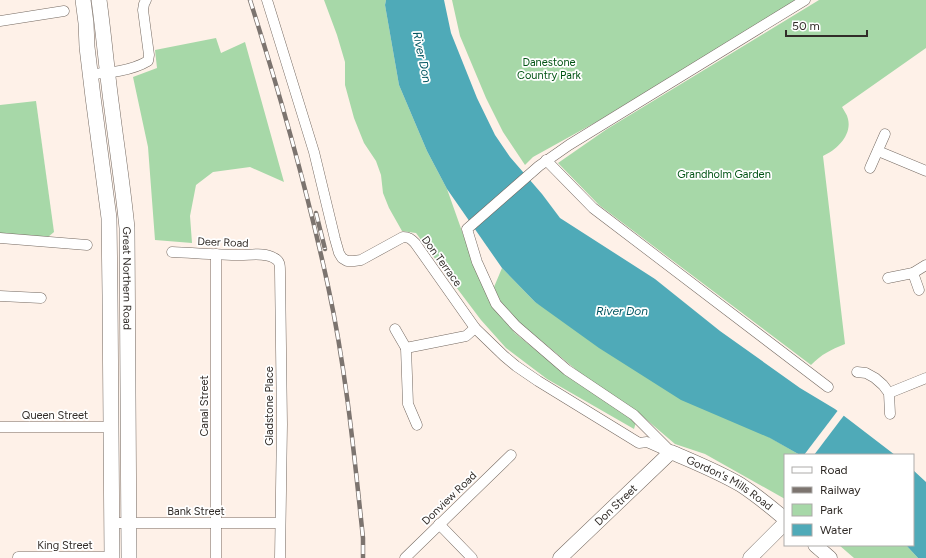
<svg xmlns="http://www.w3.org/2000/svg" width="926" height="558" font-family="Figtree,sans-serif">
<style>
.green{fill:#a7d8a8}
.water{fill:#4faab8}
.pier{fill:#fef1e8}
.lines{fill:none;stroke-linecap:round;stroke-linejoin:round}
.street-casing{stroke:#746961;stroke-width:11}
.secondary-casing{stroke:#746961;stroke-width:15}
.primary-casing{stroke:#746961;stroke-width:16}
.street{stroke:#fff;stroke-width:10}
.secondary{stroke:#fff;stroke-width:14}
.primary{stroke:#fff;stroke-width:15}
.rail-casing{stroke:#7c746f;stroke-width:4.5}
.rail{stroke:#fff;stroke-width:3;stroke-dasharray:9;stroke-linecap:butt}
.labels{text-anchor:middle;stroke-width:3.5;stroke-linejoin:round;paint-order:stroke}
.park-label{font-size:11px;fill:#025314;stroke:#fff}
.street-label{font-size:11px;fill:#312c28;stroke:#fff}
.water-label{font-size:12px;font-style:italic;fill:#035762;stroke:#fff}
</style>
<rect width="100%" height="100%" fill="#fef1e8"/>
<!-- green -->
<g class="green">
<polygon points="324,0 386,0 385,5 399,85 427,151 447,189 469,251 495,309 515,333 565,374 636,422 634,429 547,379 506,348 481,320 447,275 416,233 402,231 389,208 383,193 381,175 376,161 364,143 354,118 345,85 345,62 337,35"/>
<polygon points="452,0 797,0 598,121 533,157 525,165 503,132 486,98 460,36"/>
<path d="M819,0H926V48L842,107C844,111 847,114 848,119C852,135 837,150 823,156L845,344C830,350 822,354 811,365L599,205L558,163L607,129Z"/>
<polygon points="216,38 221,53 245,42 284,182 250,167 213,172 196,185 190,216 192,243 155,240 148,147 133,77 157,68 155,50"/>
<polygon points="36,101 54,232 48,237 0,233 0,105"/>
<polygon points="502,268 535,302 800,455 785,455 785,480 784,482 785,484 785,499 705,454 675,444 641,415 580,373 520,323 502,305 494,287"/>
<polygon points="839,545 906,545 918,558 854,558"/>
</g>
<!-- water -->
<g class="water">
<polygon points="386,0 444,0 451,33 477,98 495,135 510,157 542,194 560,218 655,279 720,331 800,388 835,409 895,455 800,455 770,438 681,400 599,348 535,302 502,268 447,189 427,151 399,85 385,5"/>
<polygon points="913,470 926,482 926,558 918,558 906,545 913,545"/>
</g>
<!-- pier -->
<polygon class="pier" points="839,409 845,414 814,455 804,455"/>
<g class="lines">
<!-- street casing -->
<g class="street-casing">
<g id="street">
<path d="M267,0L314,152L335,239L339,253L342,258L347,261H354L361,260L403,237C409,237 411,239 415,243L475,328L504,356L516,366L538,381L639,443L647,442L665,450"/>
<polyline points="0,21 64,11"/>
<path d="M90,74C109,73 131,71 148,61L149,55L143,10L144,4L146,0"/>
<polyline points="878,151 926,171"/>
<polyline points="546,160 593,208 828,387"/>
<polyline points="870,168 885,134"/>
<polyline points="0,238 87,245"/>
<path d="M172,252C195,253 218,255 240,255C251,255 265,252 274,258C280,261 280,265 280,271L282,424L280,558"/>
<polyline points="913,273 919,290"/>
<polyline points="888,278 913,273 926,265"/>
<polyline points="0,296 41,298"/>
<polyline points="395,329 406,348"/>
<polyline points="857,372 866,373 875,378 883,385 889,393 890,414"/>
<polyline points="889,393 926,378"/>
<polyline points="417,425 408,404 406,348 466,336 475,328"/>
<polyline points="0,427 111,427"/>
<polyline points="671,452 634,415 567,370 516,326 496,304 477,262 467,229 539,166 569,145 805,0"/>
<polyline points="112,523 280,523"/>
<polyline points="439,524 472,558"/>
<polyline points="18,557 112,557"/>
<polyline points="216,558 216,254"/>
<polyline points="405,558 511,455"/>
</g>
</g>
<!-- secondary casing -->
<g class="secondary-casing">
<g id="secondary">
<polyline points="815,545 830,558"/>
<path id="s1" d="M560,558L671,452C694,462 719,472 741,485C756,495 771,507 785,519"/>
<polyline points="750,558 785,523"/>
</g>
</g>
<!-- primary casing -->
<g class="primary-casing">
<g id="primary">
<polyline points="83,0 86,23 87,47 93,97 109,218 110,295 112,558"/>
<path id="s2" d="M99,0C104,36 107,73 112,109C117,149 123,188 127,228L129,558"/>
</g>
</g>
<!-- street -->
<use href="#street" class="street"/>
<!-- secondary -->
<use href="#secondary" class="secondary"/>
<!-- primary -->
<use href="#primary" class="primary"/>
<!-- rail casing -->
<g class="rail-casing">
<g id="rail">
<path d="M250,0C280,94 307,189 328,286C346,369 354,453 363,538V558"/>
<polyline points="316,213 325,249"/>
</g>
</g>
<!-- rail -->
<use href="#rail" class="rail"/>
</g>
<g class="labels">
<!-- park labels -->
<g class="park-label">
<text x="549" y="66">Danestone<tspan x="549" dy="13">Country Park</tspan></text>
<text x="724" y="178">Grandholm Garden</text>
</g>
<!-- street labels -->
<g class="street-label">
<text transform="translate(223 242) rotate(2)" y="4">Deer Road</text>
<text transform="translate(442 261) rotate(54)" y="4">Don Terrace</text>
<text dy="4" stroke="none"><textPath href="#s2" startOffset="280">Great Northern Road</textPath></text>
<text transform="translate(204 406) rotate(-90)" y="4">Canal Street</text>
<text transform="translate(269 406) rotate(-90)" y="4">Gladstone Place</text>
<text x="55" y="419">Queen Street</text>
<text dy="4" stroke="none"><textPath href="#s1" startOffset="220">Gordon's Mills Road</textPath></text>
<text transform="translate(449 498) rotate(-44)" y="4">Donview Road</text>
<text dy="4" stroke="none"><textPath href="#s1" startOffset="77">Don Street</textPath></text>
<text x="196" y="515">Bank Street</text>
<text x="65" y="549">King Street</text>
</g>
<!-- water labels -->
<g class="water-label">
<text transform="translate(422 57) rotate(78)" y="4">River Don</text>
<text x="622" y="315">River Don</text>
</g>
</g>
<!-- legend -->
<rect x="784" y="454" width="130" height="92" fill="#ffffff" stroke="#adaba9"/>
<rect x="792" y="467" width="20" height="6" fill="#ffffff" stroke="#adaba9"/>
<text x="820" y="474" font-size="12" fill="#312c28">Road</text>
<rect x="792" y="487" width="20" height="6" fill="#7c746f" stroke="#adaba9"/>
<text x="820" y="494" font-size="12" fill="#312c28">Railway</text>
<rect x="792" y="504" width="20" height="12" fill="#a7d8a8" stroke="#adaba9"/>
<text x="820" y="514" font-size="12" fill="#312c28">Park</text>
<rect x="792" y="524" width="20" height="12" fill="#4faab8" stroke="#adaba9"/>
<text x="820" y="534" font-size="12" fill="#312c28">Water</text>
<!-- scale -->
<path d="M786 30v6h81v-6" fill="none" stroke="#312c28" stroke-width="2"/>
<text x="792" y="30" font-size="12" fill="#312c28" stroke="#ffffff" stroke-width="3" paint-order="stroke">50 m</text>
</svg>
